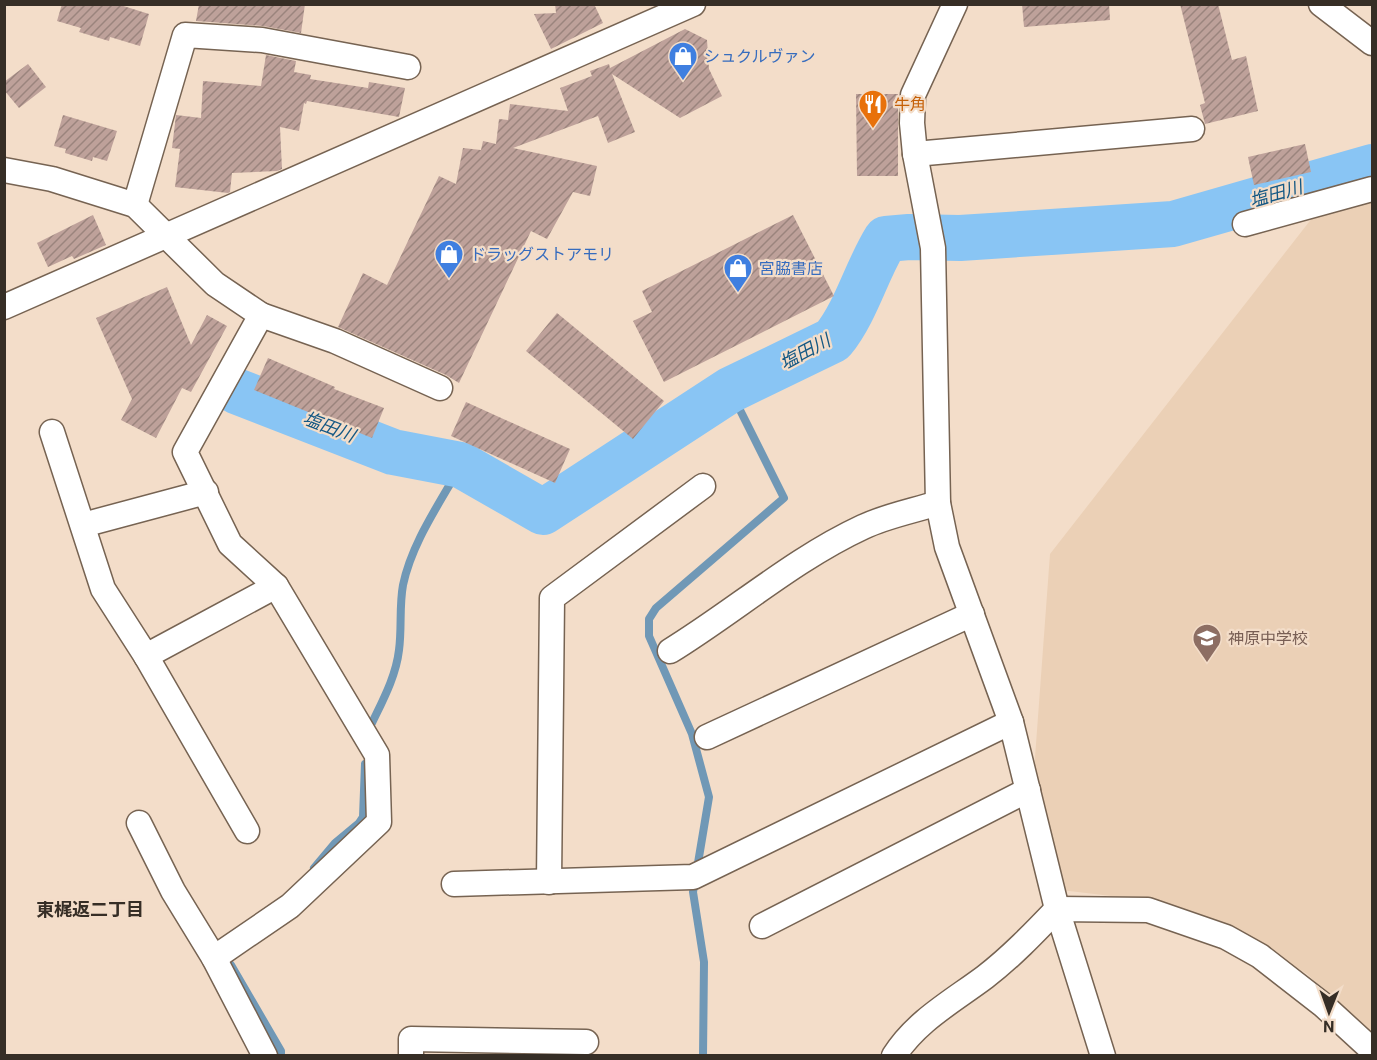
<svg xmlns="http://www.w3.org/2000/svg" width="1377" height="1060" font-family="Roboto,'Noto Sans JP',sans-serif">
<style>
.built{fill:#ebd0b6}
.lines{fill:none;stroke-linecap:round;stroke-linejoin:round}
.stream{stroke:#7098b6;stroke-width:8}
.river{stroke:#89c5f4;stroke-width:46}
.building{fill:url(#building-hatch)}
.minor-casing{stroke:#766352;stroke-width:27}
.minor{stroke:#fff;stroke-width:24}
.labels{text-anchor:middle;stroke-width:4.5;stroke-linejoin:round;paint-order:stroke}
.shop-label{font-size:16px;fill:#366cbe;stroke:#f3ddc9;text-anchor:start}
.food-label{font-size:16px;fill:#c56008;stroke:#f3ddc9;text-anchor:start}
.education-label{font-size:16px;fill:#785e54;stroke:#f3ddc9;text-anchor:start}
.water-label{font-size:18px;font-style:italic;fill:#145884;stroke:#f3ddc9}
.neighbourhood-label{font-size:18px;font-weight:bold;fill:#362e26;stroke:#f3ddc9}
</style>
<defs>
<pattern id="building-hatch" width="6" height="6" patternUnits="userSpaceOnUse" patternTransform="scale(1.5)"><rect width="6" height="6" fill="#bea19a"/><path d="M-1 1l2-2M0 6l6-6M5 7l2-2" fill="none" stroke="#9b847d"/></pattern>
</defs>
<rect width="100%" height="100%" fill="#f3ddc9"/>
<!-- built -->
<polygon class="built" points="1372,198 1372,1036 1307,974 1226,925 1153,901 1061,890 1034,771 1050,554 1316,213"/>
<g class="lines">
<!-- stream -->
<g class="stream">
<path d="M372,723C383,700 396,676 399,650C402,628 399,607 403,585C412,542 440,503 461,465"/>
<polyline points="314,868 335,843 359,823 363,817 365,764"/>
<polyline points="697,869 709,797 692,734 649,636 649,619 656,608 784,498 730,390"/>
<polyline points="695,881 693,892 704,962 703,1056"/>
<polyline points="231,965 281,1051 281,1056"/>
</g>
<!-- river -->
<path class="river" d="M236,391L393,452L461,465L543,512L730,390L833,340C857,310 866,271 886,239L909,237L960,238L1173,224L1372,167"/>
</g>
<!-- building -->
<g class="building">
<polygon points="62,4 117,4 149,14 140,46 110,37 109,41 79,32 81,28 57,21"/>
<polygon points="199,4 305,4 301,33 263,26 196,21"/>
<polygon points="555,4 594,4 603,23 551,49 534,14 556,13"/>
<polygon points="1022,4 1109,4 1110,20 1024,27"/>
<polygon points="1180,4 1218,4 1232,60 1246,56 1258,111 1205,124 1200,105 1205,103"/>
<polygon points="685,29 707,40 709,69 722,96 680,118 612,74 635,132 608,143 598,116 513,148 597,166 590,196 573,192 547,239 531,231 459,383 446,375 338,327 363,273 387,285 439,176 456,184 463,148 481,150 483,141 496,144 499,119 508,120 510,104 568,111 560,88 592,76 590,71 609,64 610,68"/>
<polygon points="266,55 296,61 294,72 311,75 310,79 368,88 369,82 405,88 399,117 307,101 306,104 304,103 299,131 280,127 282,169 277,171 232,173 230,192 228,193 175,187 180,149 172,148 176,115 201,118 203,81 261,86"/>
<polygon points="28,64 46,87 19,108 4,90 4,82"/>
<polygon points="856,94 898,94 898,176 857,176"/>
<polygon points="63,115 117,131 107,161 93,157 92,161 65,153 66,149 54,146"/>
<polygon points="1305,144 1311,172 1254,185 1248,157"/>
<polygon points="93,215 106,245 74,259 72,256 48,267 37,243"/>
<polygon points="793,215 834,296 664,382 633,321 652,312 642,291"/>
<polygon points="167,287 191,345 207,315 227,326 191,392 182,388 156,438 121,420 132,399 96,318"/>
<polygon points="557,313 664,401 633,439 526,351"/>
<polygon points="268,358 335,387 334,389 384,408 372,438 254,390"/>
<polygon points="466,402 570,449 555,483 451,436"/>
</g>
<g class="lines">
<!-- minor casing -->
<g class="minor-casing">
<g id="minor">
<polyline points="955,4 913,95 912,123 915,154 933,248 938,503 947,547 1011,722 1057,909 1103,1056"/>
<polyline points="1321,4 1372,43"/>
<polyline points="915,154 1192,129"/>
<polyline points="4,170 52,179 135,205 215,284 261,315 185,452 230,544 276,586 377,755 379,822 290,906 214,958"/>
<polyline points="135,205 185,35 262,40 408,67"/>
<polyline points="1245,224 1372,189"/>
<polyline points="4,307 693,4"/>
<polyline points="261,315 335,341 440,388"/>
<polyline points="52,432 103,589 146,656 247,831"/>
<polyline points="83,525 206,492"/>
<path d="M670,651C735,611 794,559 863,527C886,516 913,511 938,503"/>
<polyline points="146,656 276,586"/>
<polyline points="707,737 972,614"/>
<polyline points="139,823 173,891 214,958 265,1056"/>
<polyline points="549,882 552,598 703,486"/>
<polyline points="454,884 693,877 1011,722"/>
<polyline points="762,926 1028,790"/>
<polyline points="411,1056 411,1039 586,1042"/>
<path d="M894,1056C916,1021 953,1001 985,977C1011,957 1034,933 1057,909L1148,910L1226,937L1260,956L1323,1005L1372,1050"/>
</g>
</g>
<!-- minor -->
<use href="#minor" class="minor"/>
</g>
<!-- icons -->
<defs>
<g id="shop-pin" transform="scale(1.5)"><path d="M0 17L-7.5 6A9.5 9.5 0 1 1 7.5 6Z" fill="#3f7fe0" stroke="#f3ddc9"/><path d="M-5-2.5h2.3a2.7 3.5 0 0 1 5.4 0H5L5.5 6h-11ZM-1.5-2.5h3a1.5 2.3 0 0 0-3 0Z" fill="#fff"/></g>
<g id="restaurant-pin" transform="scale(1.5)"><path d="M0 17L-7.5 6A9.5 9.5 0 1 1 7.5 6Z" fill="#e8710a" stroke="#f3ddc9"/><path d="M-5-6h1v4h1v-4h1v4h1v-4h1v5L-1.5 .5V6h-2V.5L-5-1ZM5-6V6H3V1.5H1.5Q1.5-4 5-6Z" fill="#fff"/></g>
<g id="school-pin" transform="scale(1.5)"><path d="M0 17L-7.5 6A9.5 9.5 0 1 1 7.5 6Z" fill="#8d6e63" stroke="#f3ddc9"/><path d="M0-5L7-2L0 1L-7-2ZM-4 1L0 2.5L4 1V4Q0 6-4 4Z" fill="#fff"/></g>
</defs>
<g fill-rule="evenodd">
<use href="#shop-pin" x="683" y="56"/>
<use href="#restaurant-pin" x="873" y="104"/>
<use href="#shop-pin" x="449" y="254"/>
<use href="#shop-pin" x="738" y="268"/>
<use href="#school-pin" x="1207" y="638"/>
</g>
<g class="labels">
<!-- shop labels -->
<g class="shop-label">
<text x="704" y="62">シュクルヴァン</text>
<text x="470" y="260">ドラッグストアモリ</text>
<text x="759" y="274">宮脇書店</text>
</g>
<!-- food labels -->
<g class="food-label">
<text x="894" y="110">牛角</text>
</g>
<!-- education labels -->
<g class="education-label">
<text x="1228" y="644">神原中学校</text>
</g>
<!-- water labels -->
<g class="water-label">
<text transform="translate(1276 194) rotate(-16)" y="6">塩田川</text>
<text transform="translate(805 352) rotate(-28)" y="6">塩田川</text>
<text transform="translate(329 427) rotate(21)" y="6">塩田川</text>
</g>
<!-- neighbourhood labels -->
<g class="neighbourhood-label">
<text x="90" y="916">東梶返二丁目</text>
</g>
</g>
<!-- border -->
<rect width="1377" height="1060" fill="none" stroke="#362e26" stroke-width="12"/>
<!-- north arrow -->
<g transform="translate(1329 1012) rotate(181)" stroke="#f3ddc9" stroke-width="4.5" paint-order="stroke">
<path d="M0-4.5L10 22L0 15L-10 22Z" fill="#362e26"/>
<text y="-9" font-size="16" font-weight="bold" text-anchor="middle" fill="#362e26">N</text>
</g>
</svg>
